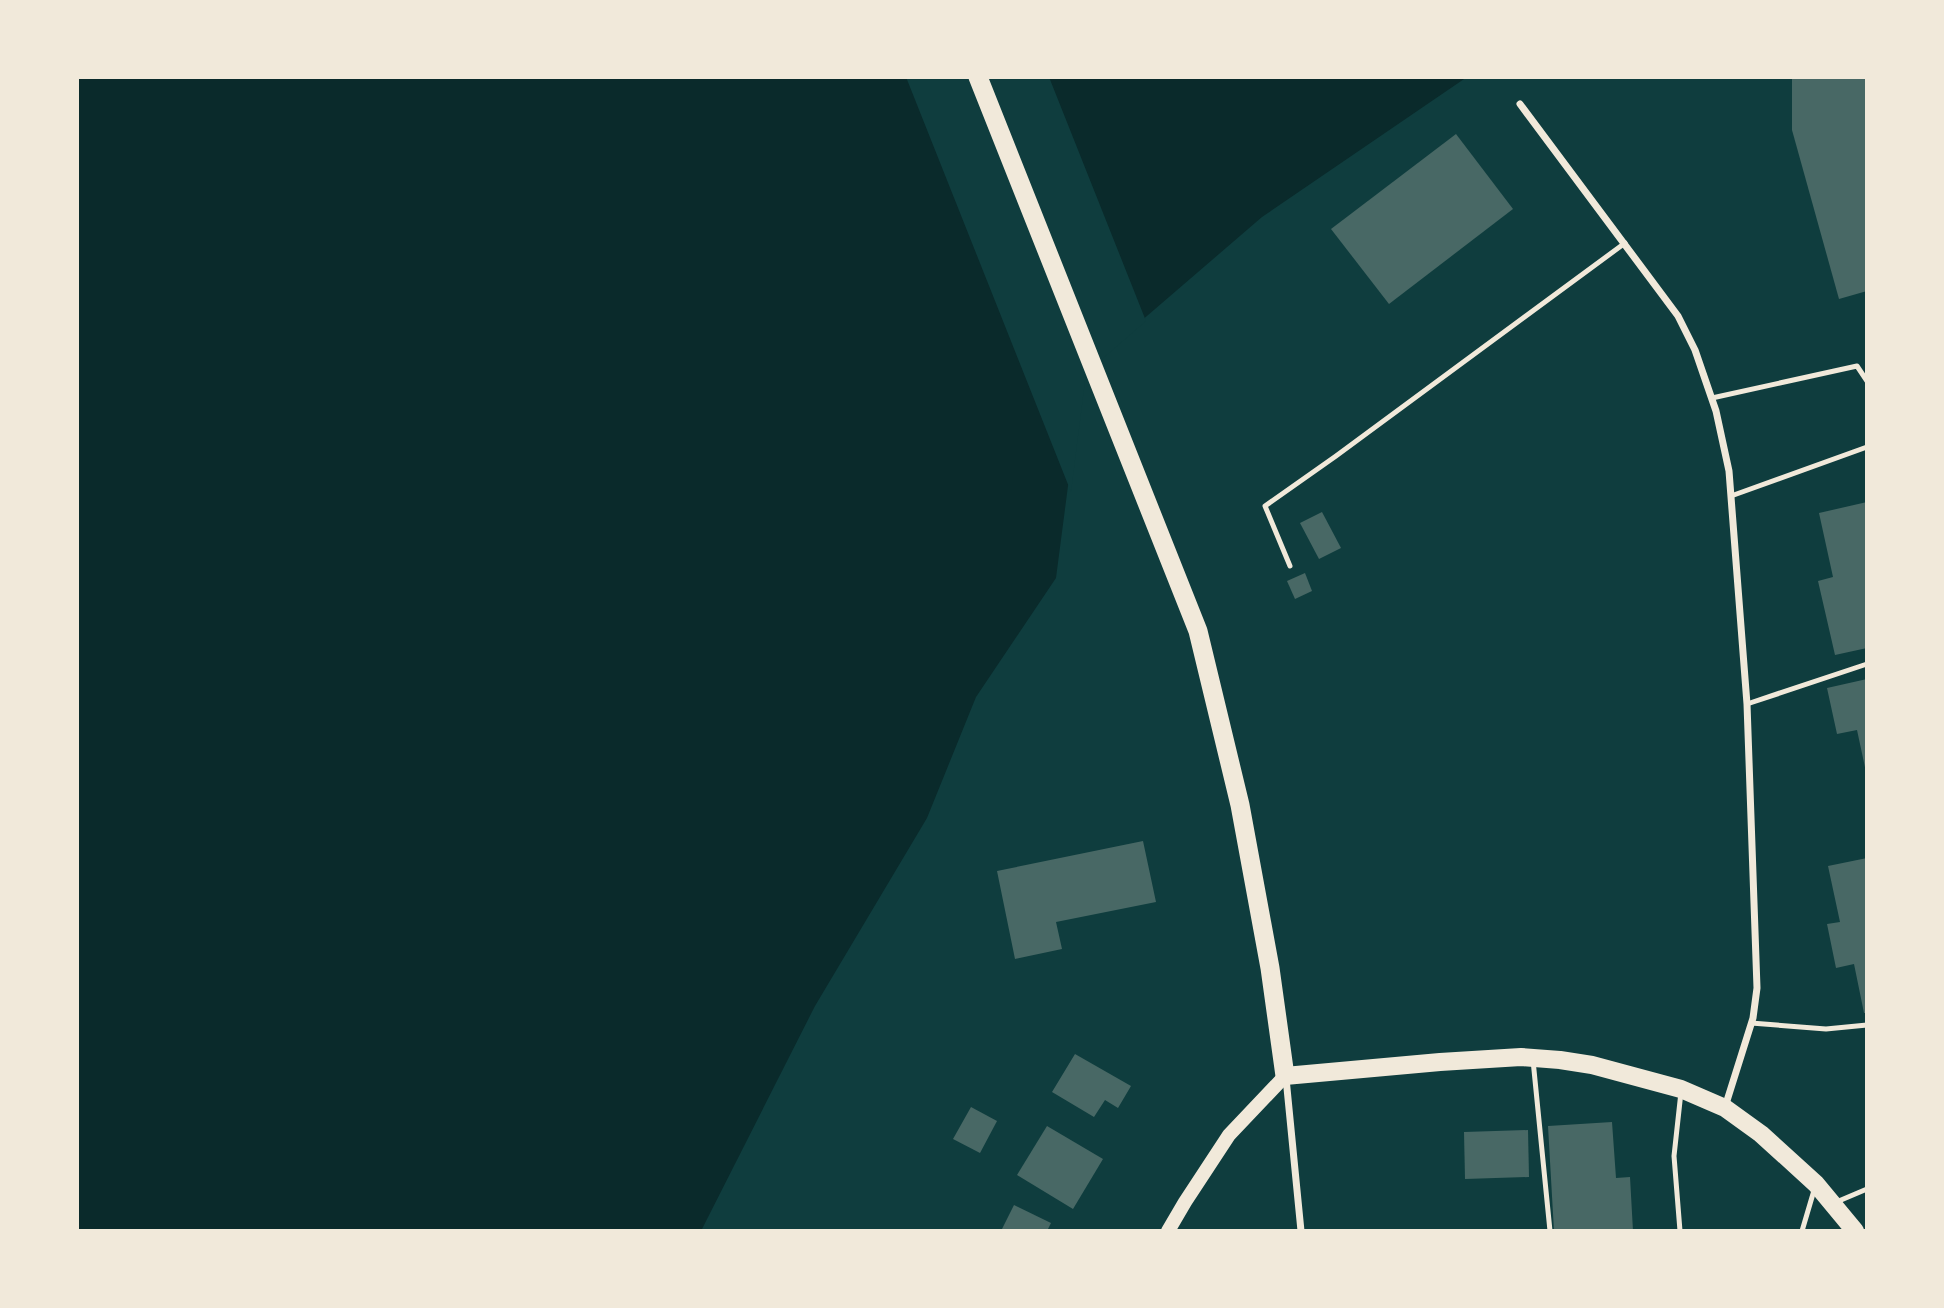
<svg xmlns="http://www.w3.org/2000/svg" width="1944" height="1308" font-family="'IBM Plex Sans',sans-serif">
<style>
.water{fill:#0a2a2b}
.pier{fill:#0f3d3e}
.building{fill:#486865}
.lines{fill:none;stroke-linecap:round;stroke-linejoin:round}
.service{stroke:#f1e9da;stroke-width:5}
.minor{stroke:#f1e9da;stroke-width:7}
.secondary{stroke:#f1e9da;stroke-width:14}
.primary{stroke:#f1e9da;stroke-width:18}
.trunk{stroke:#f1e9da;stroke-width:19}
</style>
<rect width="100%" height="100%" fill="#0f3d3e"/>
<!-- water -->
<polygon class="water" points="77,77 1467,77 1262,217 1083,371 1056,578 976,697 927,818 815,1006 701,1231 77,1231"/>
<!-- pier -->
<polygon class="pier" points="906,77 1049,77 1146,321 1086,373 1071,492"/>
<!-- building -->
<g class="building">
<polygon points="1792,77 1867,77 1867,291 1839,299 1792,130"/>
<polygon points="1456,134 1513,209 1389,304 1331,229"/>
<polygon points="1867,502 1867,648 1835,655 1818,581 1833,577 1819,513"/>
<polygon points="1322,512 1341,548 1319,559 1300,523"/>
<polygon points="1305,573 1312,591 1295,599 1287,581"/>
<polygon points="1867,679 1867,772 1866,772 1857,730 1837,734 1827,688"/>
<polygon points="1143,841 1156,902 1056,922 1062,949 1015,959 997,871"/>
<polygon points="1867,858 1867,1013 1864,1013 1854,964 1836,968 1827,924 1840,922 1828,866"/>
<polygon points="1075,1054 1131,1086 1118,1108 1105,1100 1094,1117 1052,1092"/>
<polygon points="971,1107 997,1121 980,1153 953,1139"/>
<polygon points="1612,1122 1616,1178 1630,1177 1633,1231 1554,1231 1548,1126"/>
<polygon points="1047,1126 1103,1159 1073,1209 1017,1175"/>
<polygon points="1528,1130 1529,1177 1465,1179 1464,1132"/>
<polygon points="1014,1205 1051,1223 1047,1231 1001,1231"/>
</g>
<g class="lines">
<!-- service -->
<g class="service">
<polyline points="1712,398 1857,366 1867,381"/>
<polyline points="1731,496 1867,447"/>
<polyline points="1290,566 1265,506 1336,456 1625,243"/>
<polyline points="1747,704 1867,664"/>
<polyline points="1751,1023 1826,1029 1867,1025"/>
<polyline points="1533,1060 1550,1231"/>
<polyline points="1834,1203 1867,1189"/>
<polyline points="1680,1231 1674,1156 1681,1092"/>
<polyline points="1802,1231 1815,1187"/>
</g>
<!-- minor -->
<g class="minor">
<polyline points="1520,104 1678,316 1695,350 1716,411 1729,471 1747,704 1757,988 1753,1018 1725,1107"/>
<polyline points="1286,1078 1301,1231"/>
</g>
<!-- secondary -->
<polyline class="secondary" points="1168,1231 1185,1202 1229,1135 1285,1076"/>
<!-- primary -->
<polyline class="primary" points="1285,1076 1440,1062 1521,1057 1560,1060 1592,1065 1681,1089 1725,1108 1761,1134 1816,1184 1855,1231"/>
<!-- trunk -->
<polyline class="trunk" points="978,77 1198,631 1240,805 1270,968 1285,1076"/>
</g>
<!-- border -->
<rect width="1944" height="1308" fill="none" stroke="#f1e9da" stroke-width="158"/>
</svg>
